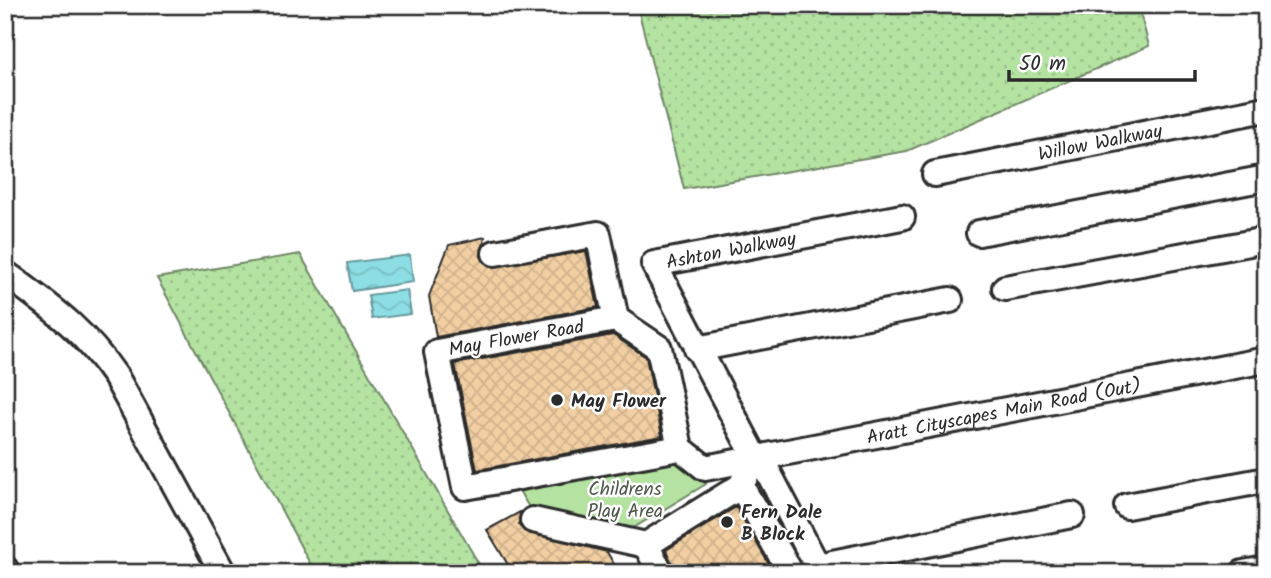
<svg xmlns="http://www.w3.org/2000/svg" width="1271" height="578" font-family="Kalam,sans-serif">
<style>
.grass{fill:url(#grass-dots);stroke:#6f8666;stroke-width:2}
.green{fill:#b3e2a1;stroke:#6f8666;stroke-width:2}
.water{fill:url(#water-waves);stroke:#65969a;stroke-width:2}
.building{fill:url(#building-cross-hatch);stroke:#2b2b2b;stroke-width:2}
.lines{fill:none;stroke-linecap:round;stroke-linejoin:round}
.minor-casing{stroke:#2b2b2b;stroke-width:30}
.minor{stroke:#fff;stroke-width:24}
.poi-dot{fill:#2b2b2b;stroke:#fff;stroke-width:2.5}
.labels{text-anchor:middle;stroke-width:5;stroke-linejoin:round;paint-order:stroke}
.street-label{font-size:19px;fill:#2b2b2b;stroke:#fff}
.poi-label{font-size:19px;font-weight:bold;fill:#2b2b2b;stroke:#fff;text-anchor:start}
.park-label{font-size:19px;fill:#4d5948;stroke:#fff}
</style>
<defs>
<pattern id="grass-dots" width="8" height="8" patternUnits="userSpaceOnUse" patternTransform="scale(1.75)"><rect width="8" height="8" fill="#b3e2a1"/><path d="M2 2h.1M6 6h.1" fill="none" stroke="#9ac28b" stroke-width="1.8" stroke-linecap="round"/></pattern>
<pattern id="water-waves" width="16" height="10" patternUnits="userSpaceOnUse" patternTransform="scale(1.75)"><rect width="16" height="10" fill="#8cdde4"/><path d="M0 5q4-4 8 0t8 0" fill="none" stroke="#79bec4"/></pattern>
<pattern id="building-cross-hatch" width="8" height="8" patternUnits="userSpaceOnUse" patternTransform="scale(1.75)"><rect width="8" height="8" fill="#f2cfa3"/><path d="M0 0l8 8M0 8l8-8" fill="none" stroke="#d0b28c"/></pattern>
</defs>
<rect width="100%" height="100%" fill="#fff"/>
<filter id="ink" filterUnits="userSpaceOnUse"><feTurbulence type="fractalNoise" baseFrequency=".0143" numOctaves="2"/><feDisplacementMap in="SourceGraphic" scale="14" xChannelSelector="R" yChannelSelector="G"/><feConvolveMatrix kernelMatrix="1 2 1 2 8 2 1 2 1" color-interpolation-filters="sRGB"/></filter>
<g filter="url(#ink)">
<!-- grass -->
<g class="grass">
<polygon points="637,5 1138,5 1149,46 907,151 684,189"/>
<polygon points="300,254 484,573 315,573 157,278"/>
</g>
<!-- green -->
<polygon class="green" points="675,461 706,484 635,527 623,528 530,509 518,489"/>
<!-- water -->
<g class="water">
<polygon points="410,255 413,282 352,291 347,263"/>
<polygon points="407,290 411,314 372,319 368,295"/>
</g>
<!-- building -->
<g class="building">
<polygon points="485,237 481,256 491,267 586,251 598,307 436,337 429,296 449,245"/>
<polygon points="613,335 646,357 662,436 477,470 455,364"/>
<polygon points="736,507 774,573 676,573 666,550"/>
<polygon points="520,512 519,524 524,531 607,552 619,573 513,573 487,530"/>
</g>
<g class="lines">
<!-- minor casing -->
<g class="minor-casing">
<g id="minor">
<path id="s1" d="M935,174L1266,109"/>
<polyline points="979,233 1266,178"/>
<path id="s2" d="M495,253L598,234L616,319L659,348L680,448L705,468L1266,360"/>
<path d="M5,273C52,308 82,328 116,377L223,573"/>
<polyline points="1005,288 1266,240"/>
<polyline points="616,319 437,352 465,487 680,448"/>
<polyline points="697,349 950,300"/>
<path id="s3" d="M755,457L654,264L902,217"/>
<polyline points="767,470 821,573"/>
<polyline points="741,486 791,573"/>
<polyline points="1127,506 1266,480"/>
<polyline points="533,520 646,545"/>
<polyline points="646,545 741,486 747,473"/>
<polyline points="646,545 661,573"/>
<polyline points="817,566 1072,515"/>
<polyline points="5,569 7,573"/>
<polyline points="1243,573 1266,569"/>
</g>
</g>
<!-- minor -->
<use href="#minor" class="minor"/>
</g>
</g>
<!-- markers -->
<g class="poi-dot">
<circle cx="557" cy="400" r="7"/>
<circle cx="727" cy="522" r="7"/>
</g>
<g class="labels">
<!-- street labels -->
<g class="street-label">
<text dy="7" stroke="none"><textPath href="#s1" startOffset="168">Willow Walkway</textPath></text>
<text dy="7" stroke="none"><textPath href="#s3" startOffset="296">Ashton Walkway</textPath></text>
<text transform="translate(516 337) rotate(-10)" y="7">May Flower Road</text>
<text dy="7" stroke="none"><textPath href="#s2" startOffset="682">Aratt Cityscapes Main Road (Out)</textPath></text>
</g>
<!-- poi labels -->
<g class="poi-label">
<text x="571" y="407">May Flower</text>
<text x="741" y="518">Fern Dale<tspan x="741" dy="22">B Block</tspan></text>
</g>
<!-- park labels -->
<g class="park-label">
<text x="625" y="495">Childrens<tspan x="625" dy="22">Play Area</tspan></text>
</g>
</g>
<!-- margin -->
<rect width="1271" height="578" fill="none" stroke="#fff" stroke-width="28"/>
<rect x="14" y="14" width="1243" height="550" fill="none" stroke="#2b2b2b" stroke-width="2.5" filter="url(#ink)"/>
<!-- scale -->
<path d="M1009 70v10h186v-10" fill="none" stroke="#2b2b2b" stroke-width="3.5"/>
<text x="1019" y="70" font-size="21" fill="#2b2b2b" stroke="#ffffff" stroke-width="5" paint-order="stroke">50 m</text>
</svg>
